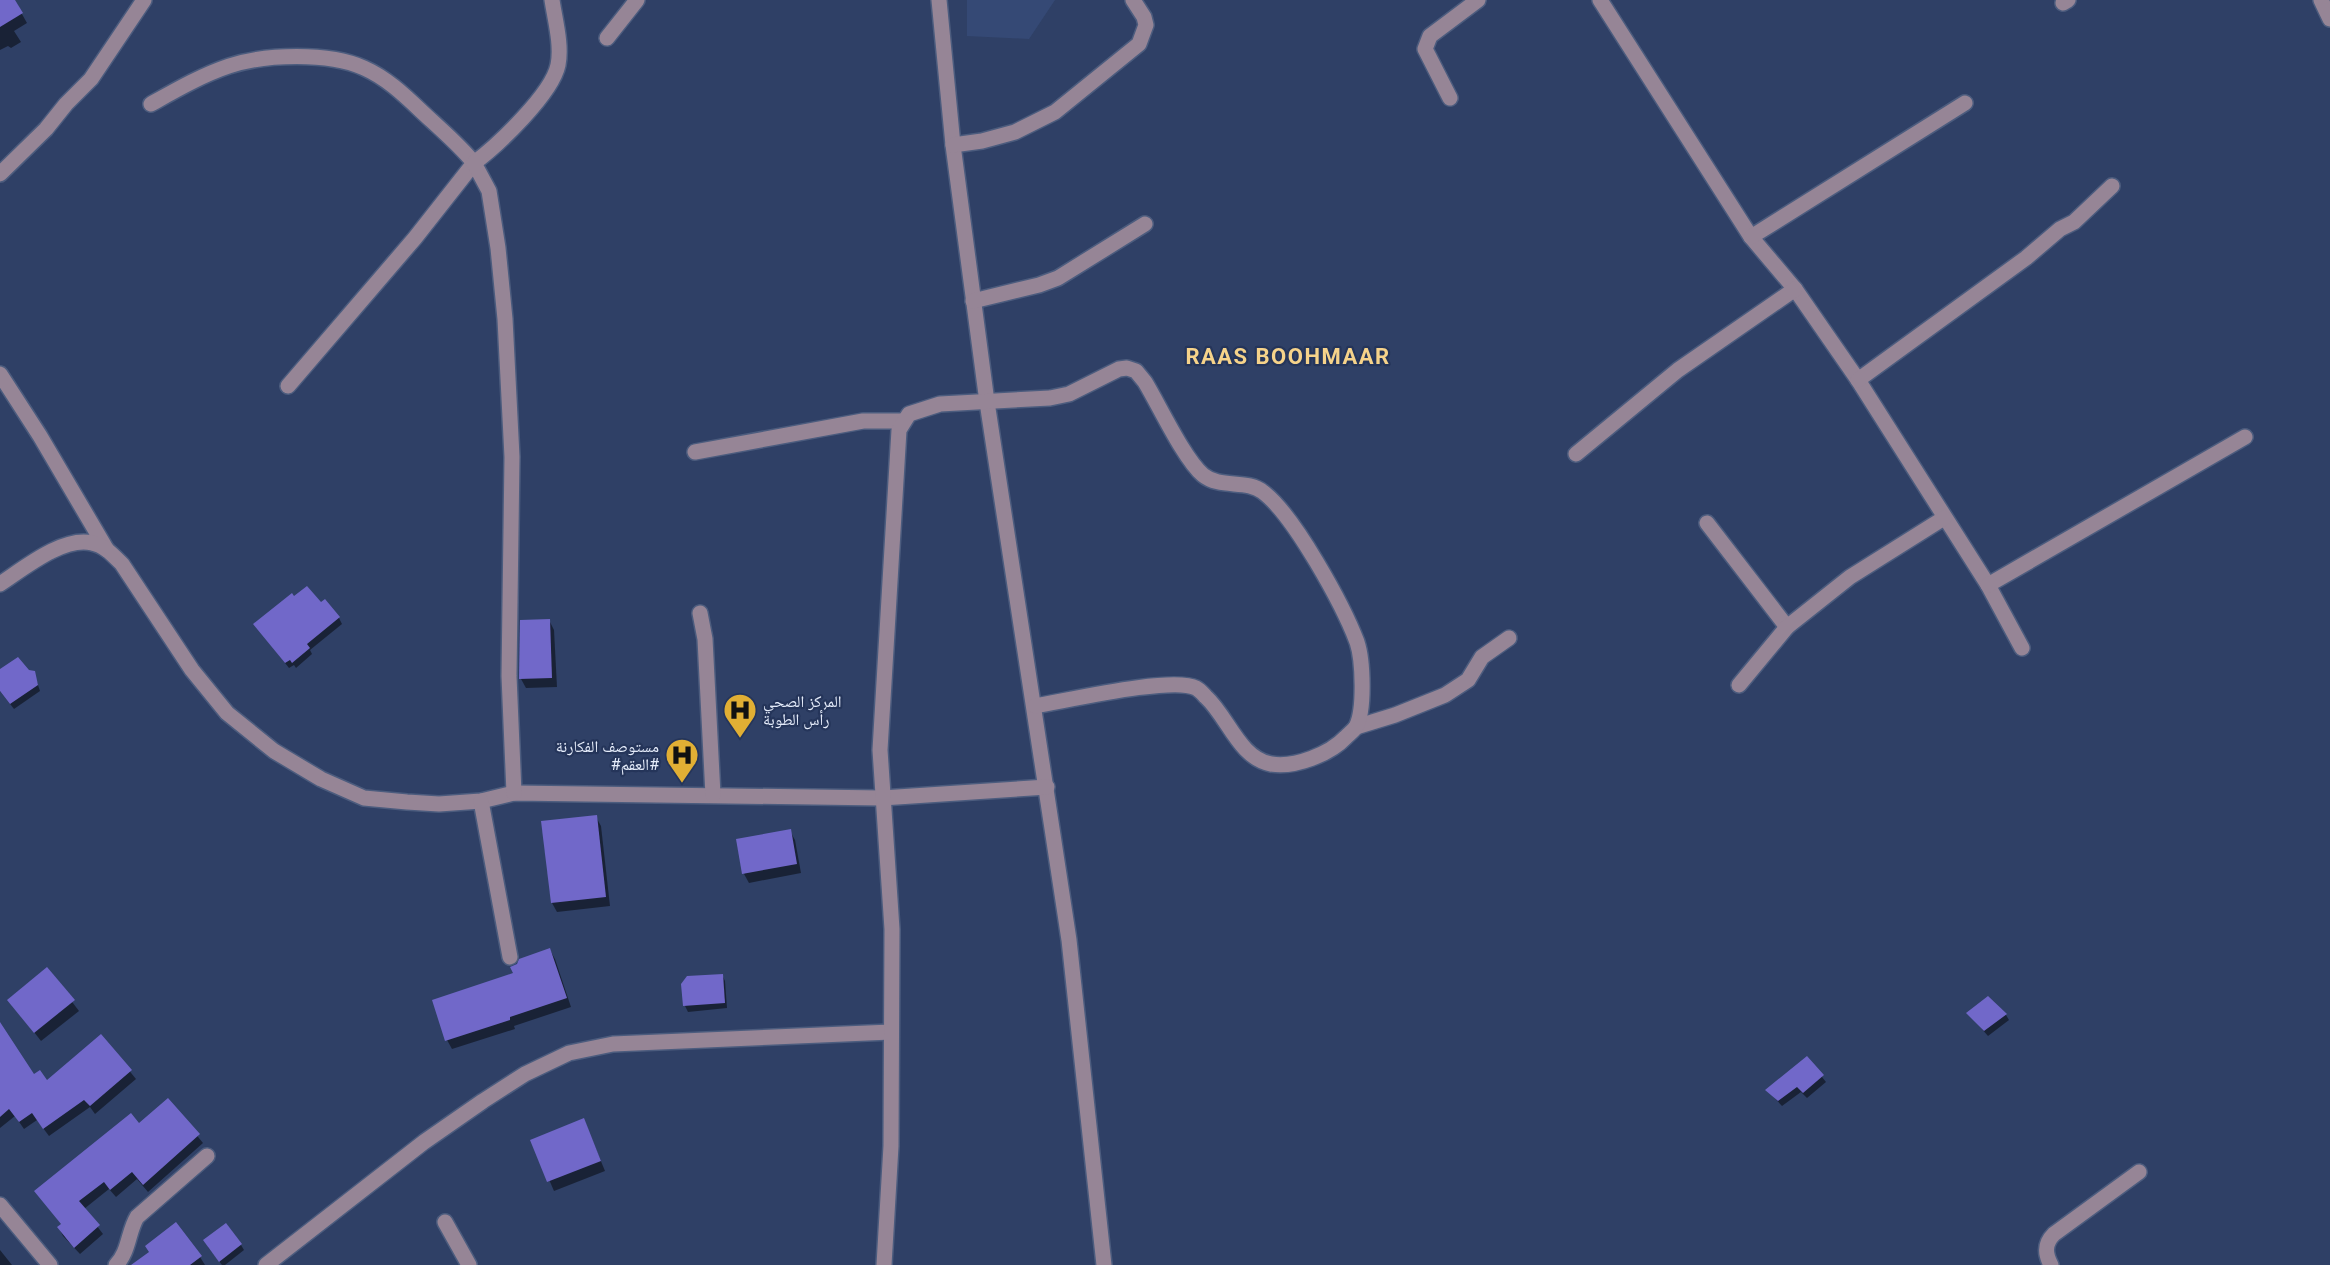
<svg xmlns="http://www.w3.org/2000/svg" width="2330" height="1265" font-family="Roboto,'Noto Naskh Arabic',sans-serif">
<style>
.built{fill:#354975}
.shadow{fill:#0007}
.building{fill:#7168c9}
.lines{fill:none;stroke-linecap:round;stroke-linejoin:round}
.minor-casing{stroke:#4c5c7e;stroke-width:18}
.minor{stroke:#968596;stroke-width:15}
.labels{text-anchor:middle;stroke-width:4.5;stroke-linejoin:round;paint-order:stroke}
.poi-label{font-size:16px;fill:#e5ecfa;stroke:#25355a;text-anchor:start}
.district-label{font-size:22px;font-weight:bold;letter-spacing:1.5px;fill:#f6d38a;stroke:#25355a}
</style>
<rect width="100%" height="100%" fill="#2f4066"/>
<!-- built -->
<polygon class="built" points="967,0 1055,0 1029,39 967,36"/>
<!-- shadow -->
<g class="shadow">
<polygon points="0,0 14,0 27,23 14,31 21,42 11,48 8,46 0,50"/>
<polygon points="294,598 321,605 339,618 342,624 310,650 312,654 296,668 294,665 289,668 259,630"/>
<polygon points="549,620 554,630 557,687 526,688 521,679"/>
<polygon points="0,671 34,673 40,691 14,709 0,691"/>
<polygon points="596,817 601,826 610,906 557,912 552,903 543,823"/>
<polygon points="790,831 795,840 801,873 749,883 744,874"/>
<polygon points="550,950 555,959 571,1007 514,1026 515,1029 452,1049 447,1040 514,974"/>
<polygon points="47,969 79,1011 41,1041 9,1000"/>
<polygon points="722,975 725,981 727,1008 688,1012 685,1006"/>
<polygon points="1968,1013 2006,1015 2009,1020 1988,1036"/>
<polygon points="101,1036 136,1079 95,1114 90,1107 49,1136 37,1120 24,1129 15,1116 0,1128 0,1044 34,1076 47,1083"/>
<polygon points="1807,1058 1826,1082 1807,1098 1801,1092 1782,1106 1767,1090"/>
<polygon points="168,1100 203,1143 148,1192 137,1179 116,1197 109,1189 84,1209 103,1234 80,1254 63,1236 59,1228 62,1225 36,1191 139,1125"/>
<polygon points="584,1120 605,1171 554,1191 532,1140"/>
<polygon points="241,1245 244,1250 225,1265 222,1265 208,1247"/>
<polygon points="0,1250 12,1265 0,1265"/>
<polygon points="150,1253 200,1257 205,1265 133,1265"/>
</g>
<!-- building -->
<g class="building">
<polygon points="0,0 15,0 23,13 0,27"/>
<polygon points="307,586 321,602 325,599 340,617 307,644 310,648 292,663 290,660 285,663 253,624 292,593 294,596"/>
<polygon points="550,619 552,678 519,679 520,620"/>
<polygon points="18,657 29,670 35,671 38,685 10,704 0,691 0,669"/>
<polygon points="597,815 606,897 551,903 541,821"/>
<polygon points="791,829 797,864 742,874 736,839"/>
<polygon points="550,948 567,998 510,1017 510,1020 445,1041 432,1000 513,973 510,967 517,964 519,959"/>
<polygon points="47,967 75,1000 34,1033 7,1000"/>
<polygon points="723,974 725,1003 683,1006 681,984 687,976"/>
<polygon points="1988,996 2007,1014 1984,1031 1966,1013"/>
<polygon points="0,1022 34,1074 40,1070 47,1080 101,1034 132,1070 90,1106 84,1100 43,1129 32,1113 19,1122 9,1109 0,1117"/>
<polygon points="1807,1056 1824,1075 1803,1093 1797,1087 1778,1101 1765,1090"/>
<polygon points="168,1098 200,1134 143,1185 132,1172 110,1190 104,1182 79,1201 100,1225 74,1248 57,1227 61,1224 34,1191 131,1113 139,1123"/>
<polygon points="584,1118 601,1161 547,1182 530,1140"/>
<polygon points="176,1222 202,1256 190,1265 131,1265 149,1252 145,1246"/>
<polygon points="226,1223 242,1244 219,1262 203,1240"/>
</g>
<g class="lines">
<!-- minor casing -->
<g class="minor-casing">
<g id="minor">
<polyline points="939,0 953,145 987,402 1069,940 1104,1265"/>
<polyline points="1600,0 1751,237 1795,289 1858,380 1988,585 2022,648"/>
<polyline points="2321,0 2330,19"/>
<polyline points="2063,3 2068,0"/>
<polyline points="607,38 637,0"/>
<polyline points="1450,98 1425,49 1430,36 1478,0"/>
<path d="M151,104C176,90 202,75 229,66C265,54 329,52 364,68C391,80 410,101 432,121C446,134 461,147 474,163L415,238L288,386"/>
<polyline points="953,145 982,141 1015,132 1055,112 1139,44 1146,25 1144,17 1133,0"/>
<polyline points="0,174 46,129 66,104 91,79 144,0"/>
<polyline points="1751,237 1965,103"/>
<polyline points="973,301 1039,285 1058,278 1145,224"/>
<polyline points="0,374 40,436 107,550"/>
<polyline points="1858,380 2026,258 2060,229 2074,222 2112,186"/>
<polyline points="695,452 863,421 903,421"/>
<polyline points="1576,454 1678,370 1795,289"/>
<polyline points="1707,523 1787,627"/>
<path d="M0,584C23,569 63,536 92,543C104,545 113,555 122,564L192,670L227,713L274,751L321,779L364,798L407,802L439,804L481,801L514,793L882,798L1047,787"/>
<polyline points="1988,585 2245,437"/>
<polyline points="700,613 705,639 713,795"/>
<polyline points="1739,685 1787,627 1850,577 1944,518"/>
<polyline points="1356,727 1395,715 1445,695 1468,680 1482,657 1509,638"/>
<path d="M514,793L509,676L512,457L505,319L498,248L489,191L474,163C498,145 552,94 558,65C562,45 555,20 552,0"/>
<polyline points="481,801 510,957"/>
<polyline points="0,1205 50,1265"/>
<polyline points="445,1222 469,1265"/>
<path d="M116,1265C129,1252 128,1232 137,1217L207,1156"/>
<polyline points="266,1265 424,1142 483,1101 525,1074 569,1053 613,1044 891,1032"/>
<path d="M884,1265L891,1146L892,929L880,750L899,430L909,414L940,404L1050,398L1069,394L1119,369L1127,368L1136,371L1145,382C1159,405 1184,459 1203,475C1220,489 1247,479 1263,492C1294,515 1343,605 1357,642C1363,660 1365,710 1356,727C1354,730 1349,734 1346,737C1330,754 1295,768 1271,764C1239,758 1228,717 1206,697C1204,695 1200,690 1196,688C1172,676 1066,701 1035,706"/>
<path d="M2051,1265C2045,1254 2044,1244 2054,1234L2139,1172"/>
</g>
</g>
<!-- minor -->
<use href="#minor" class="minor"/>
</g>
<!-- icons -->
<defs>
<g id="hospital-pin" transform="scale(1.725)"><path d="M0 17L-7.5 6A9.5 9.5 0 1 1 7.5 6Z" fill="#e1af34" stroke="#25355a"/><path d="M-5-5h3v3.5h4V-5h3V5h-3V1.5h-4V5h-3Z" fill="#111"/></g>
</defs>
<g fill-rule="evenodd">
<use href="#hospital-pin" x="740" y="710"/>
<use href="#hospital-pin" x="682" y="755"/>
</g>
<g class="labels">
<!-- poi labels -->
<g class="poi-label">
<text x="763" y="707">المركز الصحي<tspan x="763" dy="18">رأس الطوبة</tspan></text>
<text x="659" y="752" text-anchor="end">مستوصف الفكارنة<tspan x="659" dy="18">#العقم#</tspan></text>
</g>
<!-- district labels -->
<g class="district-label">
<text x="1288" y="364">RAAS BOOHMAAR</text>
</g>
</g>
</svg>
